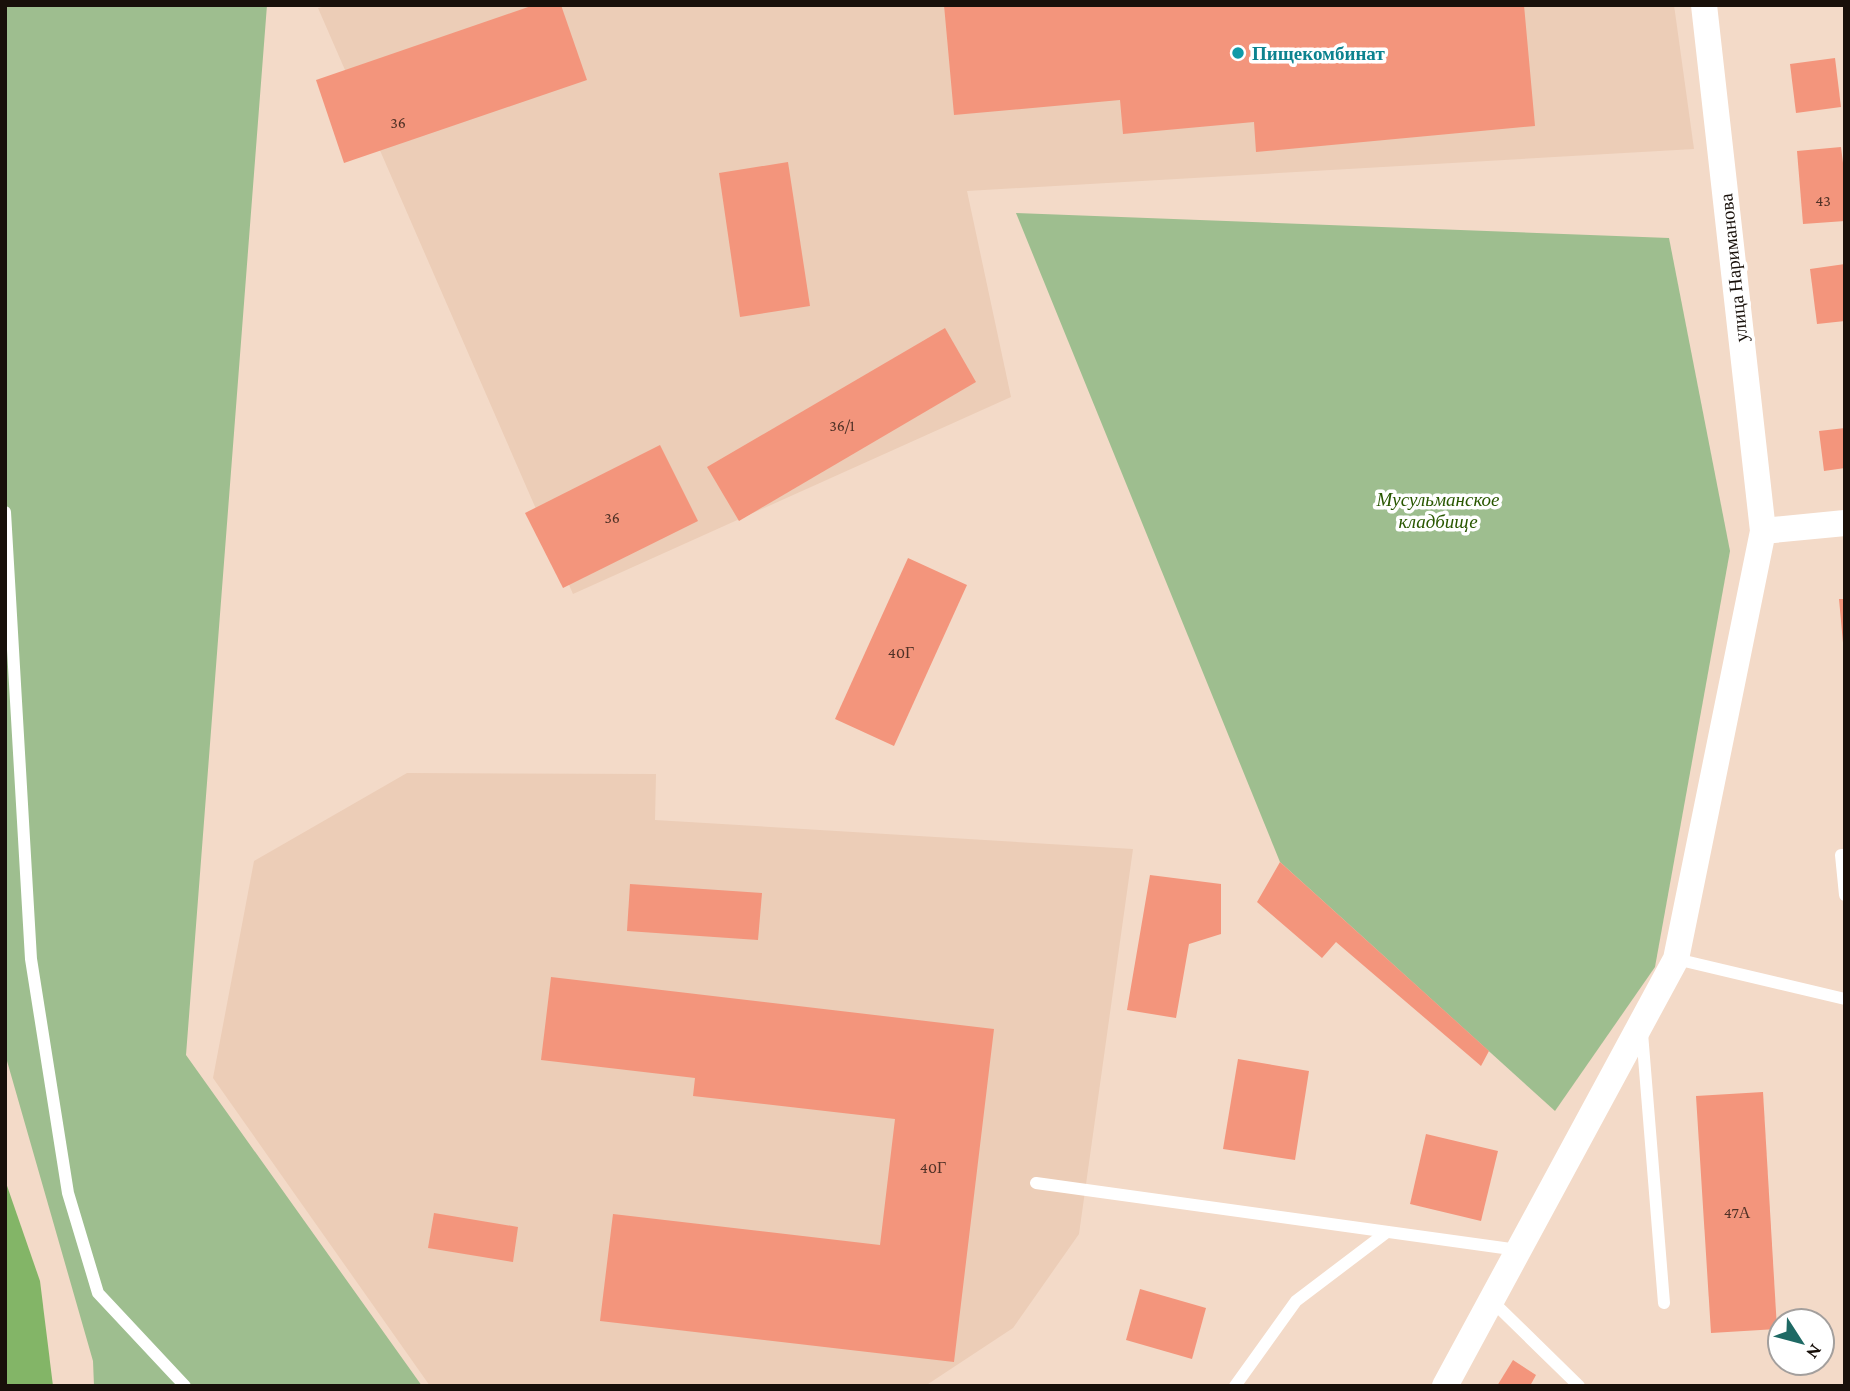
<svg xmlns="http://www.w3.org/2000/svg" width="1850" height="1391" font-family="'Crimson Pro',serif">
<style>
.built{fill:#eccdb7}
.green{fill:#9ebe8f}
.forest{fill:#83b567}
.building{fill:#f3957c}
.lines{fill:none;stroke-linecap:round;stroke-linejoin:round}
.lane{stroke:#fff;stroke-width:12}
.street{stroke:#fff;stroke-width:26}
.culture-dot{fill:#0f9aa8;stroke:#fff;stroke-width:2.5}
.labels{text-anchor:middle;stroke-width:7;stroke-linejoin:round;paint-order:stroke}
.number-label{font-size:16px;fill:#4f3126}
.culture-label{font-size:19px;font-weight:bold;fill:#0d838f;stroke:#fff;text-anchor:start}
.street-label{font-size:19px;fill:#18100a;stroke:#fff}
.park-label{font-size:19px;font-style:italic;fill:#295700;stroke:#fff}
</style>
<rect width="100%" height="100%" fill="#f3dac8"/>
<!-- built -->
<g class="built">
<polygon points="330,5 1674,5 1694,149 967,191 1011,397 573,594 318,8"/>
<polygon points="407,773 656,774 655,820 1133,849 1079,1234 1013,1328 925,1386 430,1386 213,1078 254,861"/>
</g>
<!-- green -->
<g class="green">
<polygon points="5,5 267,5 186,1055 422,1386 94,1386 93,1361 5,1054"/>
<polygon points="1016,213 1669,238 1730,551 1655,967 1555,1111 1280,862"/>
</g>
<!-- forest -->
<polygon class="forest" points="5,1180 40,1281 53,1386 5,1386"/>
<!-- building -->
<g class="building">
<polygon points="534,5 561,5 587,80 344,163 316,80"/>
<polygon points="944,5 1524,5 1535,126 1256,152 1254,122 1123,134 1120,100 954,115"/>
<polygon points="1835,58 1841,107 1796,113 1790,64"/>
<polygon points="1841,147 1845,179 1845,221 1803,224 1797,151"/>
<polygon points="788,162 810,306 740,317 719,173"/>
<polygon points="1845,264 1845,321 1817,324 1810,269"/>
<polygon points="945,328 976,382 739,521 707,467"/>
<polygon points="1845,428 1845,468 1824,471 1819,431"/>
<polygon points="660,445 698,521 563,588 525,513"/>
<polygon points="908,558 967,585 894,746 835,719"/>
<polygon points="1839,599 1845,599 1845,643 1843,643"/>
<polygon points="1280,862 1489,1051 1481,1066 1336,942 1322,958 1257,902"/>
<polygon points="1150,875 1221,884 1221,934 1189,944 1176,1018 1127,1010"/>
<polygon points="630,884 762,893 758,940 627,931"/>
<polygon points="551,977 994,1029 954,1362 600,1321 613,1214 880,1245 895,1119 693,1096 695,1078 541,1060"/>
<polygon points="1238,1059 1309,1071 1295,1160 1223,1149"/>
<polygon points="1763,1092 1777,1329 1711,1333 1696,1096"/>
<polygon points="1426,1134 1498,1151 1481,1221 1410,1204"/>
<polygon points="434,1213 518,1227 513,1262 428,1248"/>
<polygon points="1140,1289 1206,1308 1192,1359 1126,1340"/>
<polygon points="1513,1360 1536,1375 1530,1386 1497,1386"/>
</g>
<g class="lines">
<!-- lane -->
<g class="lane">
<polyline points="5,512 31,959 68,1193 98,1293 185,1386"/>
<polyline points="1845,855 1841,855 1845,895"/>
<polyline points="1676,959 1845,999"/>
<polyline points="1642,1033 1664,1303"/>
<polyline points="1036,1183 1518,1250"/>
<polyline points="1491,1300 1579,1386"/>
<polyline points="1235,1386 1296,1301 1387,1232"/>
</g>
<!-- street -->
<g class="street">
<polyline points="1763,531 1845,523"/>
<polyline points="1445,1386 1676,959 1763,531 1704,5"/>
</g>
</g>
<!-- markers -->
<circle class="culture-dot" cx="1238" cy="53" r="7"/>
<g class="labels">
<!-- number labels -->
<g class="number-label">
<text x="398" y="128">36</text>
<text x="1823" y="206">43</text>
<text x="842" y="431">36/1</text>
<text x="612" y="523">36</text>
<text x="901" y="658">40Г</text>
<text x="933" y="1173">40Г</text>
<text x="1737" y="1218">47А</text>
</g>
<!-- culture labels -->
<g class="culture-label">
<text x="1252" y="60">Пищекомбинат</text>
</g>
<!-- street labels -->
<g class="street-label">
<text transform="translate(1733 268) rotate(-96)" y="7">улица Нариманова</text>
</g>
<!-- park labels -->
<g class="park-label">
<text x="1438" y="506">Мусульманское<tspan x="1438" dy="22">кладбище</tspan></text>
</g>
</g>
<!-- border -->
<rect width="1850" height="1391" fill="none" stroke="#18100a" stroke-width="14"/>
<!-- north arrow -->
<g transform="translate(1801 1342) rotate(126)"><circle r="33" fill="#ffffff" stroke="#a39f9d" stroke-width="2"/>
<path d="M0-5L12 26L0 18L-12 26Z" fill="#1e6964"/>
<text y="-10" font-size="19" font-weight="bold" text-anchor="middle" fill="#18100a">N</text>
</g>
</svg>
